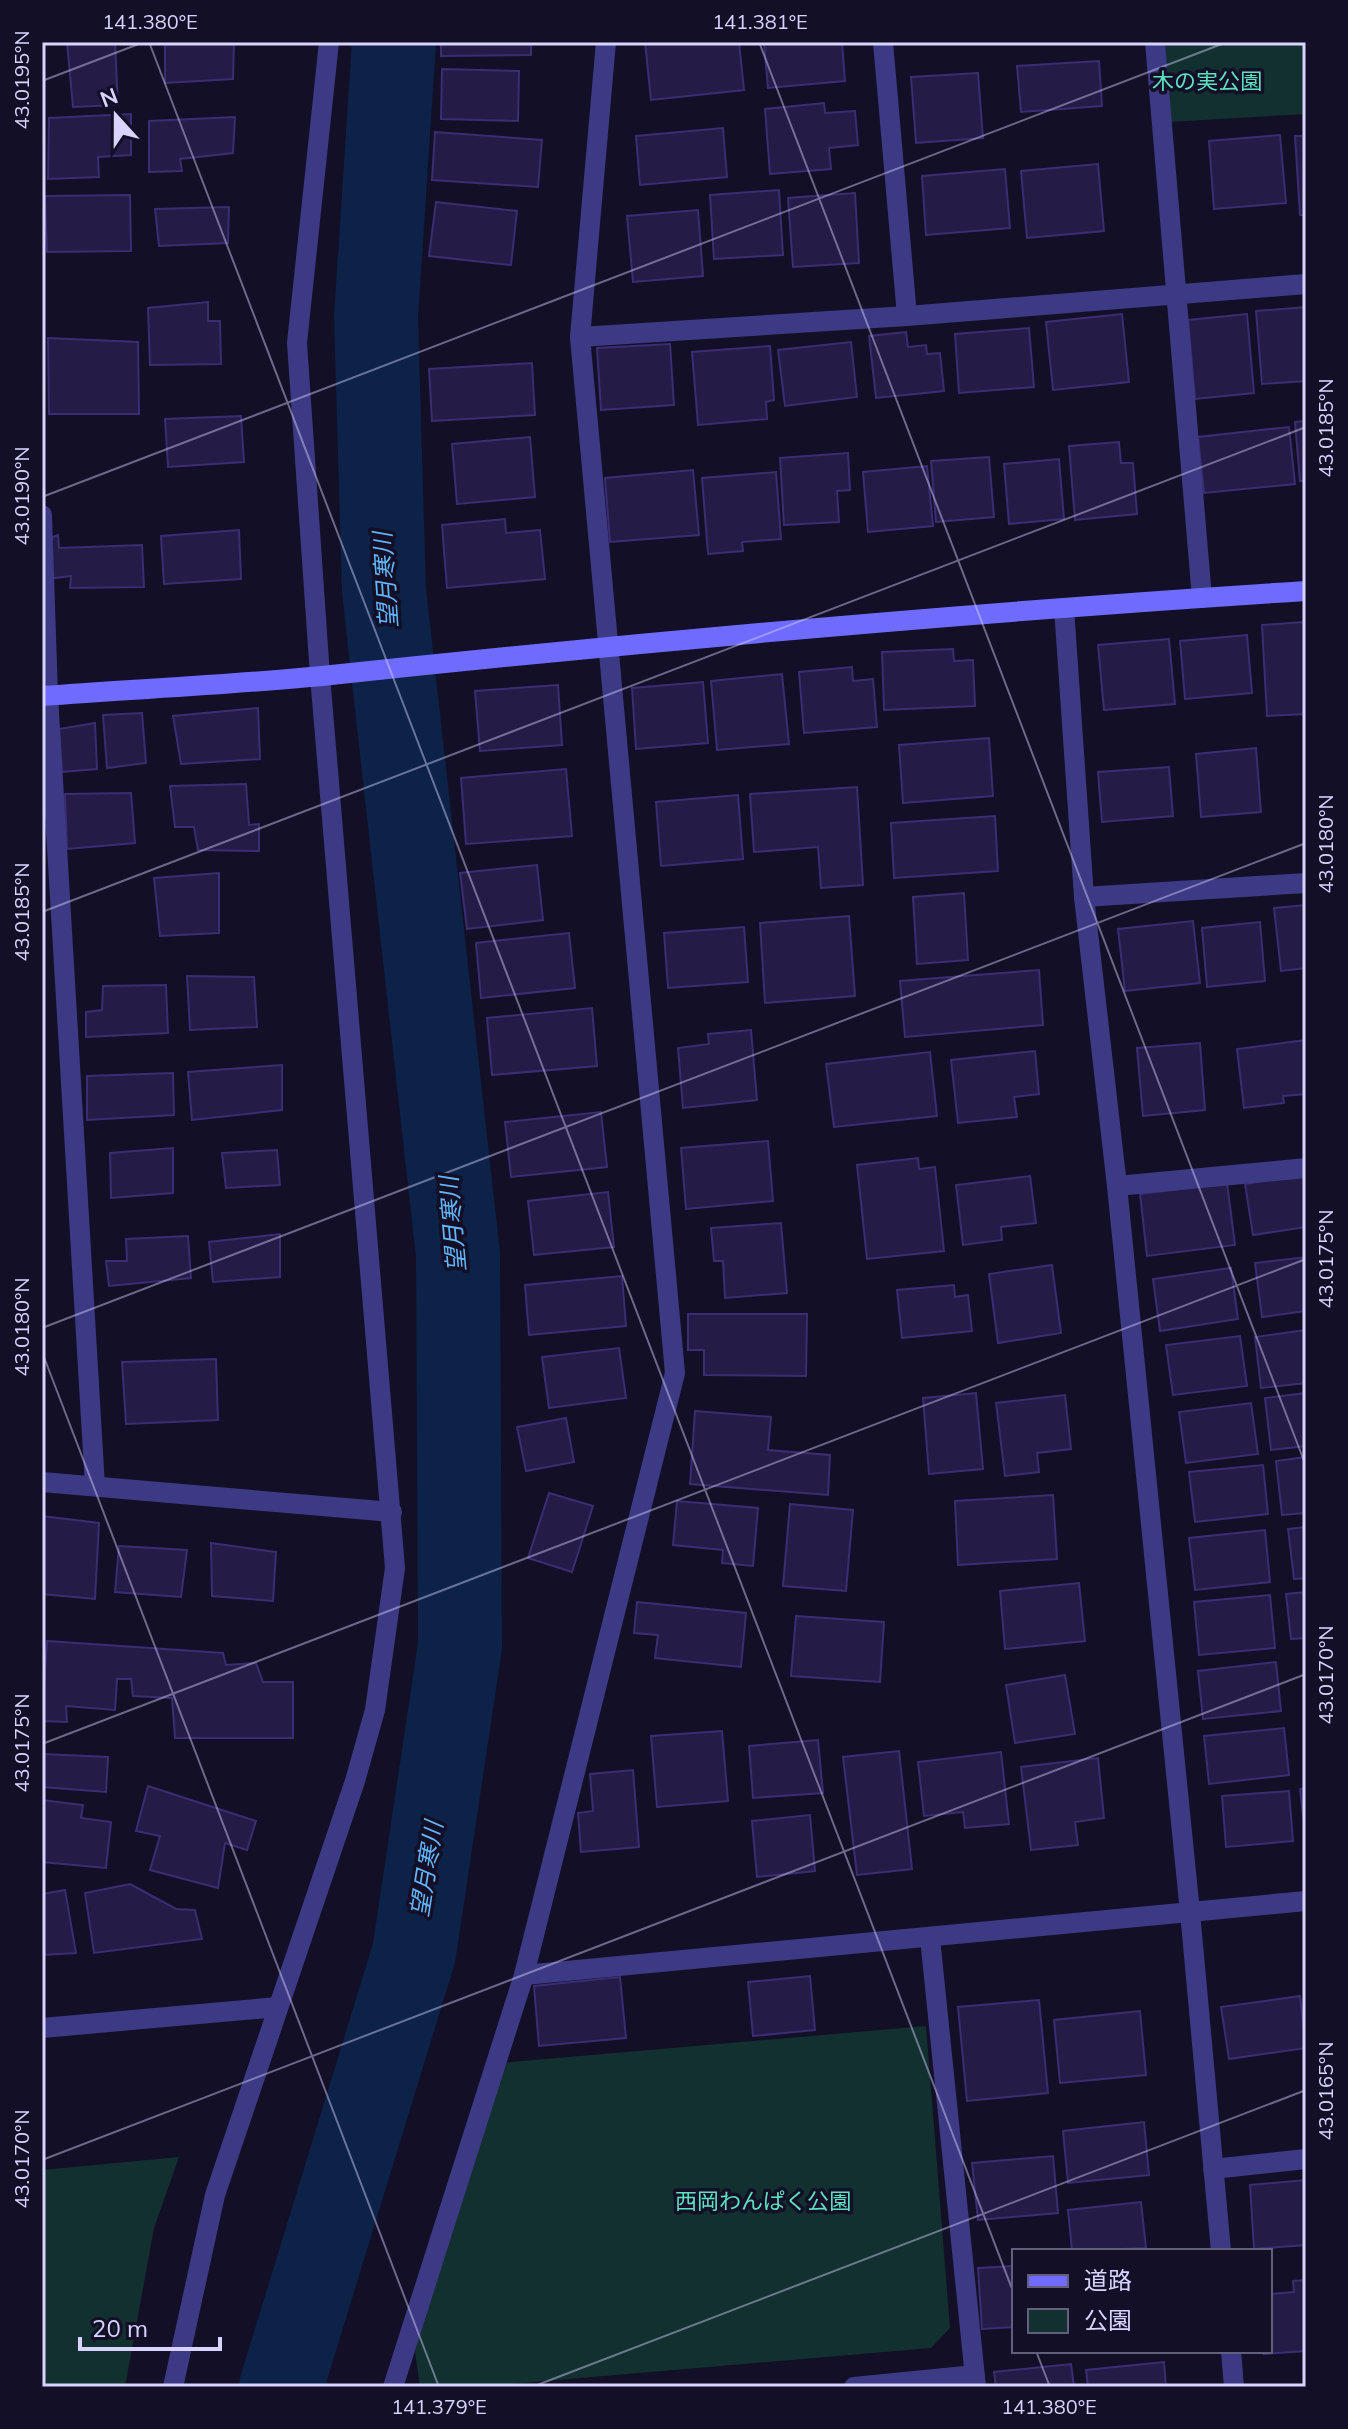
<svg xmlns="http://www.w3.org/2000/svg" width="1348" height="2429" font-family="Mulish,'Noto Sans JP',sans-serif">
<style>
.green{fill:#12302f}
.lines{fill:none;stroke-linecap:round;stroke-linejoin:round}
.river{stroke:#0c2248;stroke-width:84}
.building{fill:#241b47;stroke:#3b2d73;stroke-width:2}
.street{stroke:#3d3a85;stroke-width:20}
.secondary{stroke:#6f6bff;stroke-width:20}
.ticks{fill:none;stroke:#d9d4ff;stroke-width:2;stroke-opacity:0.45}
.labels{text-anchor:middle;stroke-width:7;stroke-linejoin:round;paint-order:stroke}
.park-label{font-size:22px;fill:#5fe0c0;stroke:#130f26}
.water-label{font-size:24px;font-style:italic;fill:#62b6ff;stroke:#130f26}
.neatline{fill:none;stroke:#d9d4ff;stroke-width:3}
.ticks-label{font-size:20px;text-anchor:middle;fill:#d9d4ff}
</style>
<rect width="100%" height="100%" fill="#130f26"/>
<!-- green -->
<g class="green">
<polygon points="1163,42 1306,42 1306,114 1169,122"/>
<polygon points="926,2026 950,2328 931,2348 475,2387 420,2387 415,2352 489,2064"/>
<polygon points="179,2157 154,2228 125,2387 42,2387 42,2170"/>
</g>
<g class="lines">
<!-- river -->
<polyline class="river" points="281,2387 414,1953 460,1646 458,1255 384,591 376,317 394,42"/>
</g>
<!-- building -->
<g class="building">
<polygon points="67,42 115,42 118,105 73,107"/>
<polygon points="165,42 234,42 233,79 165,83"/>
<polygon points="441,42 531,42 531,55 441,56"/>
<polygon points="645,42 739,42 744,90 651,100"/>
<polygon points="764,42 842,42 845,81 768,88"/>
<polygon points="1099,61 1102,106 1021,112 1017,66"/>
<polygon points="442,69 519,71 518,121 441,119"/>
<polygon points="978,73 983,138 916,143 911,77"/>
<polygon points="824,103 825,113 855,111 858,145 829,148 831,169 770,174 765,109"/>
<polygon points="131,114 131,155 98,157 99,177 48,179 49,118"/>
<polygon points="235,117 233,153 180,159 182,171 149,172 149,121"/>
<polygon points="723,128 727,177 640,185 636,136"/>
<polygon points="435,132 542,140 538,187 432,180"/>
<polygon points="1280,135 1286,203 1214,209 1209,141"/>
<polygon points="1295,136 1306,136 1306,215 1300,215"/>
<polygon points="1098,164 1104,231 1027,238 1021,171"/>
<polygon points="1005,169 1010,228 926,235 922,176"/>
<polygon points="779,190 783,255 714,259 710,195"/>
<polygon points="855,193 859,263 793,267 788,198"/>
<polygon points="130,195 131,251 47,252 45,196"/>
<polygon points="436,202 517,211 511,265 429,256"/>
<polygon points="229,207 228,243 159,246 155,209"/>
<polygon points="698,210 703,276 633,282 627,216"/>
<polygon points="208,302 208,321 220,321 221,364 150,365 148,308"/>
<polygon points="1306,307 1306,381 1262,384 1256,311"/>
<polygon points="1122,314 1129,382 1053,390 1046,322"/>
<polygon points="1247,314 1254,393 1195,399 1188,320"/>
<polygon points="1029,328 1034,387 959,393 955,334"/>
<polygon points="906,332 908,347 926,345 927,354 940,353 944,391 876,398 869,336"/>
<polygon points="48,338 138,342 139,414 49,414"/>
<polygon points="851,342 857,397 785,406 778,350"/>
<polygon points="670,344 674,405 601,410 597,348"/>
<polygon points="770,346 774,400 766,402 767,419 698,425 692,352"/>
<polygon points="532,363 535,415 432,421 429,369"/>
<polygon points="241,416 244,462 168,467 165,419"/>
<polygon points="1306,421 1306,481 1300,481 1295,422"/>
<polygon points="1289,427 1295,484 1204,493 1198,437"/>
<polygon points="530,437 535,497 457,504 452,444"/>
<polygon points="1119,442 1121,463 1133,463 1137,514 1075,520 1069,446"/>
<polygon points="848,453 850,490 837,491 839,522 784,525 780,458"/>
<polygon points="989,457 994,517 936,522 931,461"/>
<polygon points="1059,459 1064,519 1009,524 1004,464"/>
<polygon points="927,466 933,526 868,532 863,472"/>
<polygon points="693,470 699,535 610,542 605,478"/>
<polygon points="776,472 781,539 742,542 743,551 708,554 702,478"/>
<polygon points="505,519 506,533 540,530 545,579 447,588 442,525"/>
<polygon points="239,530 241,579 164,584 161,536"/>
<polygon points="58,535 59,548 142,545 144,587 70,588 71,576 47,579 48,539"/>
<polygon points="1304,622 1306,714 1267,716 1262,625"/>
<polygon points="1247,635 1252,693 1185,699 1180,641"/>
<polygon points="1169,639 1175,704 1104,710 1098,645"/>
<polygon points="953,649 954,661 973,660 975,706 884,710 882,652"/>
<polygon points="852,667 853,681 873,679 877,727 804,733 799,672"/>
<polygon points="782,674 789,744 717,750 711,681"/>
<polygon points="703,682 708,743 636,749 632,688"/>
<polygon points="558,685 562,745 480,751 475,691"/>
<polygon points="258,708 260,759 181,764 173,716"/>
<polygon points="142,713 146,763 107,768 103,715"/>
<polygon points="95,723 97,769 62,772 59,729"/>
<polygon points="989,738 993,796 903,803 899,745"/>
<polygon points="1256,748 1261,812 1201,817 1196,754"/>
<polygon points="1169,767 1173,816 1102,822 1098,772"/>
<polygon points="566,769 572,836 466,844 461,778"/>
<polygon points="246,784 249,825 259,824 259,851 198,850 194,827 175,827 170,786"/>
<polygon points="857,787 863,885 821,888 818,847 754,852 750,794"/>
<polygon points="131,793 135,843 67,849 65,794"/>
<polygon points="738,795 743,859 661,866 656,802"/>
<polygon points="995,816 998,871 894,878 891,823"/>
<polygon points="537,865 543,920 467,929 460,873"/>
<polygon points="219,873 219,933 160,936 154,878"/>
<polygon points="964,893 968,960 917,964 913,897"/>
<polygon points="1306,905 1306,968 1281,971 1274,908"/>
<polygon points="849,916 855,996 765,1003 760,923"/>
<polygon points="1193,921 1200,983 1125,991 1118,929"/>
<polygon points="1260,922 1265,981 1207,987 1202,928"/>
<polygon points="744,927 748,982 668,988 664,933"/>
<polygon points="569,933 575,988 481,998 476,943"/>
<polygon points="1039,970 1043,1025 905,1037 900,981"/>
<polygon points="187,976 254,977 257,1027 190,1030"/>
<polygon points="166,985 168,1033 86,1037 86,1012 102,1010 103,986"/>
<polygon points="592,1008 597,1066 492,1075 487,1018"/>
<polygon points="751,1030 757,1100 683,1108 678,1048 709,1044 708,1034"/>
<polygon points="1306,1040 1306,1094 1283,1096 1284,1103 1244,1108 1237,1049"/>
<polygon points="1200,1043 1205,1110 1143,1116 1137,1048"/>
<polygon points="1035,1051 1039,1094 1014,1097 1017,1117 958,1123 951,1060"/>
<polygon points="930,1052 937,1116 834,1127 826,1064"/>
<polygon points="282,1065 282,1110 192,1120 188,1072"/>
<polygon points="173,1073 174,1115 87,1120 87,1076"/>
<polygon points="601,1112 607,1167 511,1177 505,1122"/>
<polygon points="768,1141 773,1201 686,1209 681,1148"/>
<polygon points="173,1148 173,1193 111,1198 110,1153"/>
<polygon points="277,1150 280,1185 226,1188 222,1153"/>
<polygon points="918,1158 919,1169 935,1167 944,1251 867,1259 857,1165"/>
<polygon points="1306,1174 1306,1227 1253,1235 1245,1184"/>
<polygon points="1030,1176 1036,1223 1001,1227 1002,1240 963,1245 956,1185"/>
<polygon points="1227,1183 1235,1245 1147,1256 1140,1194"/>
<polygon points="608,1192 614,1247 534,1255 528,1201"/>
<polygon points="781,1223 787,1293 725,1298 723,1261 714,1261 711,1228"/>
<polygon points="280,1234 280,1277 213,1282 209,1242"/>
<polygon points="188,1236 191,1278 109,1286 106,1261 127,1261 126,1239"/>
<polygon points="1306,1257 1306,1311 1262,1317 1255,1263"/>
<polygon points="1052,1265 1061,1333 998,1343 989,1274"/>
<polygon points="1231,1268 1238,1319 1160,1331 1153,1279"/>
<polygon points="622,1276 626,1326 529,1335 525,1285"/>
<polygon points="954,1285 955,1297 968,1295 972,1331 902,1338 897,1290"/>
<polygon points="688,1314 807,1314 806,1376 704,1375 704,1350 688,1350"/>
<polygon points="1306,1330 1306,1383 1261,1388 1255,1337"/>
<polygon points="1240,1336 1247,1386 1173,1395 1166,1345"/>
<polygon points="619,1348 626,1398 549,1408 542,1357"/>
<polygon points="216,1359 218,1420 126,1424 122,1362"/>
<polygon points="976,1393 983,1469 929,1474 923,1398"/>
<polygon points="1306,1393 1306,1446 1271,1450 1265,1398"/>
<polygon points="1065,1395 1071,1449 1037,1453 1039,1472 1005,1476 996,1403"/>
<polygon points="1251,1403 1258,1454 1186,1463 1179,1412"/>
<polygon points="695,1411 771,1417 768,1450 830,1455 828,1495 690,1484"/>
<polygon points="566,1418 574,1462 526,1471 517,1427"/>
<polygon points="1306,1457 1306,1513 1282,1515 1276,1461"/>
<polygon points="1263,1465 1268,1514 1195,1522 1189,1472"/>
<polygon points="549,1493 593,1506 572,1572 528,1558"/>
<polygon points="1053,1495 1057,1559 958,1565 955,1501"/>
<polygon points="677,1501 758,1508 753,1566 722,1563 723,1550 673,1545"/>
<polygon points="790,1504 853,1510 846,1591 783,1586"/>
<polygon points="42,1516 99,1523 95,1599 42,1594"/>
<polygon points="1306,1527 1306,1578 1294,1579 1288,1529"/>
<polygon points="1265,1530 1270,1582 1195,1590 1189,1538"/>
<polygon points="211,1543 276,1552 273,1601 212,1596"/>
<polygon points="119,1546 187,1550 181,1597 115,1592"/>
<polygon points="1079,1583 1085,1641 1005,1649 1000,1591"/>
<polygon points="1306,1592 1306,1638 1291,1639 1286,1594"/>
<polygon points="1270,1595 1275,1648 1199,1655 1194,1602"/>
<polygon points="637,1602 746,1613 741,1667 655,1658 658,1635 634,1633"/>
<polygon points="796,1616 884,1622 880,1682 791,1676"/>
<polygon points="47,1641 223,1653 226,1665 256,1663 263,1682 293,1682 293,1738 175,1738 172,1698 133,1696 131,1679 117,1679 115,1710 66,1706 67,1722 42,1721"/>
<polygon points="1276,1662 1281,1711 1203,1719 1198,1671"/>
<polygon points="1065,1675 1075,1734 1015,1743 1006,1685"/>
<polygon points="1284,1728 1289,1775 1209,1784 1204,1736"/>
<polygon points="722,1731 728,1801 657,1807 651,1736"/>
<polygon points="818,1740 823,1793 753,1798 749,1746"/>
<polygon points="899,1751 912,1869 857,1875 843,1757"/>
<polygon points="1001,1752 1009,1824 965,1828 963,1812 924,1816 918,1762"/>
<polygon points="42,1754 108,1757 106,1792 42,1787"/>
<polygon points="1098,1758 1104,1818 1075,1822 1078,1845 1031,1850 1021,1767"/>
<polygon points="633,1770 639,1847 581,1852 578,1813 593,1811 590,1774"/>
<polygon points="148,1786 256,1821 247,1850 225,1843 218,1888 150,1870 160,1836 136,1831"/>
<polygon points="1306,1788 1306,1833 1305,1833 1300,1789"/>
<polygon points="1289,1791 1293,1841 1226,1847 1222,1796"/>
<polygon points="42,1800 83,1805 81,1818 111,1822 106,1868 42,1862"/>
<polygon points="810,1815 815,1871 757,1877 752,1821"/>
<polygon points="130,1884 176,1909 195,1910 202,1939 94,1953 85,1893"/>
<polygon points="65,1890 76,1953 42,1955 42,1894"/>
<polygon points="810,1976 815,2030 753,2036 748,1982"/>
<polygon points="620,1977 626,2038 539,2046 534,1986"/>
<polygon points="1300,1996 1306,2048 1229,2059 1221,2007"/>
<polygon points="1039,2000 1048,2093 967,2101 958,2007"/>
<polygon points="1140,2011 1146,2075 1060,2083 1054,2020"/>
<polygon points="1144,2122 1149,2175 1068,2183 1063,2131"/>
<polygon points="1053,2156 1058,2213 978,2220 972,2163"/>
<polygon points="1306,2180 1306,2245 1254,2249 1250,2185"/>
<polygon points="1141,2202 1146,2248 1072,2251 1068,2210"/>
<polygon points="1014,2266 1014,2327 982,2329 978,2268"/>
<polygon points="1306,2280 1306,2351 1264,2354 1264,2351 1270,2351 1270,2294 1294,2292 1293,2281"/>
<polygon points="1164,2362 1166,2387 1088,2387 1086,2370"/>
<polygon points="1071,2364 1074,2387 996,2387 994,2372"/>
</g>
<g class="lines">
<!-- street -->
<g class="street">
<polyline points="883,42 907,316"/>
<polyline points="1155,42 1202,598"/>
<polyline points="580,337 907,316 1306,284"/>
<polyline points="42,515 48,696 95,1486"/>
<polyline points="1064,608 1084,897 1117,1186 1190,1912 1221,2251"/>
<polyline points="1084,897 1306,883"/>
<polyline points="1117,1186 1306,1168"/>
<polyline points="42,1482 392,1512"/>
<polyline points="930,1938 976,2387"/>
<polyline points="524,1975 1306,1901"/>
<polyline points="42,2028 278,2007"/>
<polyline points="1213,2169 1306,2159"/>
<polyline points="1231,2351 1234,2387"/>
<polyline points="173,2387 215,2195 355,1781 375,1710 395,1568 320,676 297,343 329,42"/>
<polyline points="393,2387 524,1975 675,1373 580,337 606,42"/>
<polyline points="854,2387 975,2375"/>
</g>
<!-- secondary -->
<path class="secondary" d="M42,696C135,689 229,685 322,676C649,641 977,612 1306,591"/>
</g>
<!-- ticks -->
<path class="ticks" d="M149,42L1014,2294M759,42L1306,1466M42,81L144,42M42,497L1227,42M42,912L1306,427M42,1328L1306,843M42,1352L439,2387M42,1744L1306,1259M42,2160L1306,1674M1036,2351L1050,2387M532,2387L1306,2090"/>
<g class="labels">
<!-- park labels -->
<g class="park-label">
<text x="1207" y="89">木の実公園</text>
<text x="763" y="2209">西岡わんぱく公園</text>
</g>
<!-- water labels -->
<g class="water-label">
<text transform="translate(386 580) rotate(-94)" y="8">望月寒川</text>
<text transform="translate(453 1224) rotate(-95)" y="8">望月寒川</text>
<text transform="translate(427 1869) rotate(-81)" y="8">望月寒川</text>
</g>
</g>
<!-- border -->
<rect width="1348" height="2429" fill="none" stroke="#130f26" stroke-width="88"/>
<!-- legend -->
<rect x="1012" y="2249" width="260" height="104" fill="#130f26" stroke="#625e7d" stroke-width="2"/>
<rect x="1028" y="2275" width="40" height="12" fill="#6f6bff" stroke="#625e7d" stroke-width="2"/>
<text x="1084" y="2289" font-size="24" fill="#d9d4ff">道路</text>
<rect x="1028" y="2309" width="40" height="24" fill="#12302f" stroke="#625e7d" stroke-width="2"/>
<text x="1084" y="2329" font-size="24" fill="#d9d4ff">公園</text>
<!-- north arrow -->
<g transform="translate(116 116) rotate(339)" stroke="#130f26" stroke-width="6" paint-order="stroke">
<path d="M0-6L14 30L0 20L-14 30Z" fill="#d9d4ff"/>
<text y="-12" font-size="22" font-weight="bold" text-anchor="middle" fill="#d9d4ff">N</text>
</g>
<!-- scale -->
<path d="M80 2337v12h140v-12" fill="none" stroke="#d9d4ff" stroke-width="4"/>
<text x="92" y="2337" font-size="24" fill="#d9d4ff" stroke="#130f26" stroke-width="6" paint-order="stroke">20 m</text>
<rect x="44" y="44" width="1260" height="2341" class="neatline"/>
<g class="ticks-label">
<text x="150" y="29">141.380°E</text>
<text x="760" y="29">141.381°E</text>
<text transform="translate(22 80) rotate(-90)" y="7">43.0195°N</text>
<text transform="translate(1326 428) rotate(-90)" y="7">43.0185°N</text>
<text transform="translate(22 496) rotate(-90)" y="7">43.0190°N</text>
<text transform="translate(1326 844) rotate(-90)" y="7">43.0180°N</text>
<text transform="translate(22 912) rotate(-90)" y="7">43.0185°N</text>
<text transform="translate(1326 1259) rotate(-90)" y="7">43.0175°N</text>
<text transform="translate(22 1327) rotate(-90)" y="7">43.0180°N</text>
<text transform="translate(1326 1675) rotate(-90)" y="7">43.0170°N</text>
<text transform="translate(22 1743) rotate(-90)" y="7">43.0175°N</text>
<text transform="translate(1326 2091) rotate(-90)" y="7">43.0165°N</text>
<text transform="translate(22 2159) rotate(-90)" y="7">43.0170°N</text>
<text x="439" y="2414">141.379°E</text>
<text x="1049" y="2414">141.380°E</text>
</g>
</svg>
